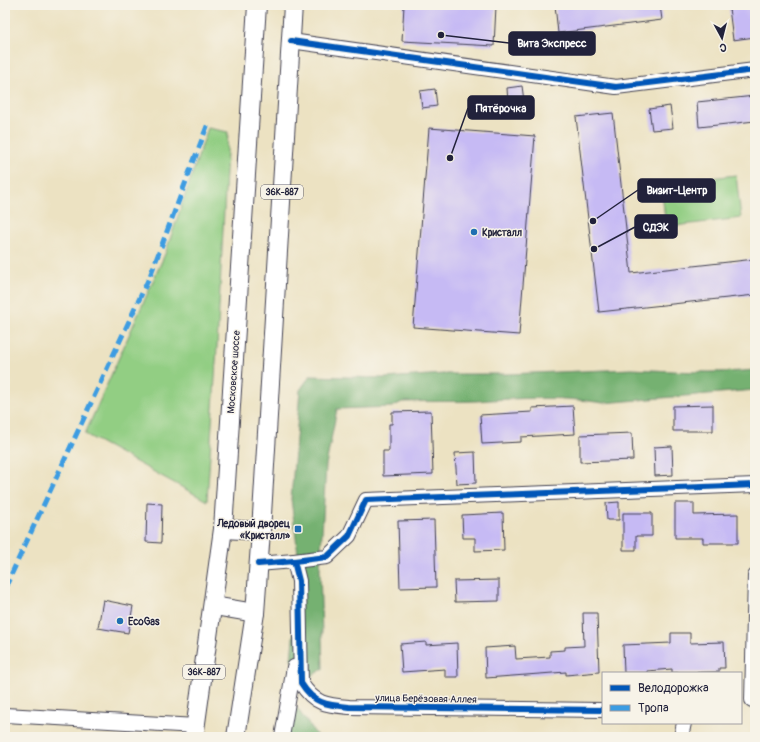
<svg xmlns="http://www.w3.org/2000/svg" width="760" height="742" font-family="Pangolin,sans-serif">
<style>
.green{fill:#92ce83;stroke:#5a785f}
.forest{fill:#75b171;stroke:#4c6a56}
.building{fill:#c6baf4}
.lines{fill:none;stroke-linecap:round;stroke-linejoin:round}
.minor-casing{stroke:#403f4f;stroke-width:16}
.major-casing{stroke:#403f4f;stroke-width:20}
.minor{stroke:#fff;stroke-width:14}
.major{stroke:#fff;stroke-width:18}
.quiet{stroke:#3c9ce2;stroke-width:5;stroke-dasharray:10 5;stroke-linecap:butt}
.cycleway-casing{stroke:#f7f3e8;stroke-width:8}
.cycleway{stroke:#0057b8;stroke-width:6}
.poi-dot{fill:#1f6fb2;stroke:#f7f3e8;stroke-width:1.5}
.labels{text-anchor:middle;stroke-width:3;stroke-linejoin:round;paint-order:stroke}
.shield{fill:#f7f3e8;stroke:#62616f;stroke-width:1}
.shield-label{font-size:9px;font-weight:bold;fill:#22223b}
.poi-label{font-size:10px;font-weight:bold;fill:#22223b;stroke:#f7f3e8;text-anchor:start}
.street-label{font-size:10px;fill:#22223b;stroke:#f7f3e8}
.leader{fill:none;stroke:#22223b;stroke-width:1.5}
.callout-dot{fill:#22223b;stroke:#f7f3e8;stroke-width:1.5}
.callout{fill:#22223b;stroke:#22223b;stroke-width:1.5}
.callout-label{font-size:11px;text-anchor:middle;font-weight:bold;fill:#fff}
</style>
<rect width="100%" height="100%" fill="#f7f3e8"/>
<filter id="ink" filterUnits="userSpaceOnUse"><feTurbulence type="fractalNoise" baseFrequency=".025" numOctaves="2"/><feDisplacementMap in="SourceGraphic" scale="8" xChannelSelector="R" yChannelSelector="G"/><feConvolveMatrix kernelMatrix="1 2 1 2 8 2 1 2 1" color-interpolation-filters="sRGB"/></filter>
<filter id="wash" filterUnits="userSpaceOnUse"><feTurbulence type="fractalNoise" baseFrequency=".012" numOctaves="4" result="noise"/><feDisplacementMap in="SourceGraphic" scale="16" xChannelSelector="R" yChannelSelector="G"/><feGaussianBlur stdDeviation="0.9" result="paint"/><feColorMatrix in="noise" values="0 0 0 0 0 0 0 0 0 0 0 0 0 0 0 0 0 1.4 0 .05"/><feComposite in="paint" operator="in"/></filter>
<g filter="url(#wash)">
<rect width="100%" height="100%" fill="#ece2c2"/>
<!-- green -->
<g class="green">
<polygon points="208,128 228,132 217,347 207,501 85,434 165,254"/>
<polygon points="736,175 741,218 666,227 661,184"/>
</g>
<!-- forest -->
<g class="forest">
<path d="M632,369C673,371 714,374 755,370V390L603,403C560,396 519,398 476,401C452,402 427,401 402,402L392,407L337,409L326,465L320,569L323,669L304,680L291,659L300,570L291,499L300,390L310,376L385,378L444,374H507Z"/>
<polygon points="296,707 318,737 285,737 284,716"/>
</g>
<g id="blocks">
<!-- building -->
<g class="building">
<polygon points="404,5 496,6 494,46 402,41"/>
<polygon points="555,5 660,5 662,20 558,33"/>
<polygon points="755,5 755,37 733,40 729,8"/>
<polygon points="522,86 524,101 508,103 507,88"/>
<polygon points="435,89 437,106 422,108 420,91"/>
<polygon points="755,96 755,121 699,127 697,102"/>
<polygon points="670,106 673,128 652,130 649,109"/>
<polygon points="613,113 631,273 755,259 755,295 599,312 576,117"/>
<polygon points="429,128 535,136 519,335 413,327"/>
<polygon points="713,405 713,431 673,431 673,406"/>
<polygon points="573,406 575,434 521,437 521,442 482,444 480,415 532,412 532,408"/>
<polygon points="431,411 433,474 383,476 383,451 389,451 389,424 392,424 392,412"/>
<polygon points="632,433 633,460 580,462 580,435"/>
<polygon points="672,446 673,475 655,476 654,447"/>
<polygon points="475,452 476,483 457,484 455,453"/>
<polygon points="619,502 619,520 607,520 606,503"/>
<polygon points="147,503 162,504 161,543 146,542"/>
<polygon points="675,503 694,503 694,515 738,514 738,543 703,543 703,538 675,538"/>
<polygon points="503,513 504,550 475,551 475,538 463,538 462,515"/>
<polygon points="623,513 652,513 652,536 636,536 636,550 623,550"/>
<polygon points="434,520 436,587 400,588 398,521"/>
<polygon points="499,580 499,601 455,602 454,581"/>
<polygon points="103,600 133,606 128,633 98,628"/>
<polygon points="583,613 597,613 599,672 566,675 566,672 486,678 485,648 515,646 516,659 550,657 550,651 565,650 565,647 584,646"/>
<polygon points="671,633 690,633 690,643 724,642 725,668 719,668 719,672 672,673 672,669 647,671 647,673 624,673 623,645 671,643"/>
<polygon points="426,642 426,645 457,643 458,677 445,677 445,669 402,672 400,644"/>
</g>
</g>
</g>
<g filter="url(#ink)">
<use href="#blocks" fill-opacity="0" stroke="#403f4f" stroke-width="1"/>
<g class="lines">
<!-- minor casing -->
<g class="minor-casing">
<g id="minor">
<polyline points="291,41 616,87 755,70"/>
<polyline points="294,561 327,557 349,536 366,500 755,485"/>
<path d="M258,564L294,561L299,581L301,683C314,704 326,705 349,707L603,710"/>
<polyline points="752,700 755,576"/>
<polyline points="5,715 196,726"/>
<polyline points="282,737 294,667"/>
<polyline points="681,737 684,723"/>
</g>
</g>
<!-- major casing -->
<g class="major-casing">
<g id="major">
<polyline points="223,529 261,531"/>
<polyline points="214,606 255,613"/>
<polyline points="194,737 223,529 257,5"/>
<polyline points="236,737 255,613 261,531 293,5"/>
</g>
</g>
<!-- minor -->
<use href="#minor" class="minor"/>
<!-- major -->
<use href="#major" class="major"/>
<!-- quiet -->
<polyline class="quiet" points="5,588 150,276 209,121"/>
<!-- cycleway casing -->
<g class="cycleway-casing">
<g id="cycleway">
<polyline points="291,41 616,87 755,70"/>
<polyline points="294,561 327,557 349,536 366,500 755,485"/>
<path d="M258,564L294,561L299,581L301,683C314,704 326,705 349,707L603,710"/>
</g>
</g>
<!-- cycleway -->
<use href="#cycleway" class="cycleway"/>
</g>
</g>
<!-- markers -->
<g class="poi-dot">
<circle cx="474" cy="232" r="4"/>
<rect x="294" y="525" width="8" height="8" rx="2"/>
<circle cx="120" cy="621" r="4"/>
</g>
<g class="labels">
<!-- shield labels -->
<g class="shield">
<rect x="261" y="185" width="42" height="14" rx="3"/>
<rect x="183" y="665" width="42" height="14" rx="3"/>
</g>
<g class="shield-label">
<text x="282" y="195">36К-887</text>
<text x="204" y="675">36К-887</text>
</g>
<!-- poi labels -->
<g class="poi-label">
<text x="482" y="236">Кристалл</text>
<text x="290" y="527" text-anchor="end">Ледовый дворец<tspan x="290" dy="12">«Кристалл»</tspan></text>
<text x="128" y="625">EcoGas</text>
</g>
<!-- street labels -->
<g class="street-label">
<text transform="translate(233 372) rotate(-86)" y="4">Московское шоссе</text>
<text transform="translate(426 698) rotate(1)" y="4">улица Берёзовая Аллея</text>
</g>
</g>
<!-- callouts -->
<path class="leader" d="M441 35L509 43M450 158L468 108M593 221L638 190M594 249L635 227"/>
<g class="callout-dot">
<circle cx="441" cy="35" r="4"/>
<circle cx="450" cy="158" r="4"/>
<circle cx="593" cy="221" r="4"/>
<circle cx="594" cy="249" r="4"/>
</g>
<g class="callout">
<rect x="509" y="32" width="86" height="23" rx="4"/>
<rect x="468" y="96" width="66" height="23" rx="4"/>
<rect x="638" y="179" width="77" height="23" rx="4"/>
<rect x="635" y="215" width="42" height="23" rx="4"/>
</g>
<g class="callout-label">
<text x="552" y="47">Вита Экспресс</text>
<text x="501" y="112">Пятёрочка</text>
<text x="677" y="194">Визит-Центр</text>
<text x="656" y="231">СДЭК</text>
</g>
<!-- margin -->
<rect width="760" height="742" fill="none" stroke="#f7f3e8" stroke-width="20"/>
<!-- legend -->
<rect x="602" y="672" width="140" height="52" fill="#f7f3e8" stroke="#a29fa3"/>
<rect x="610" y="685" width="20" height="6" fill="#0057b8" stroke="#a29fa3"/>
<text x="638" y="692" font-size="12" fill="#22223b">Велодорожка</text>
<rect x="610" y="705" width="20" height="6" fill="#3c9ce2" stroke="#a29fa3"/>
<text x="638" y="712" font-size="12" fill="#22223b">Тропа</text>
<!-- north arrow -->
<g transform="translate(722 38) rotate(173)" stroke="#f7f3e8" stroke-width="3" paint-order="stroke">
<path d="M0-3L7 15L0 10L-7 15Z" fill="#22223b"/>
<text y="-6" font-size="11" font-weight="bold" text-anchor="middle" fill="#22223b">С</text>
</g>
</svg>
